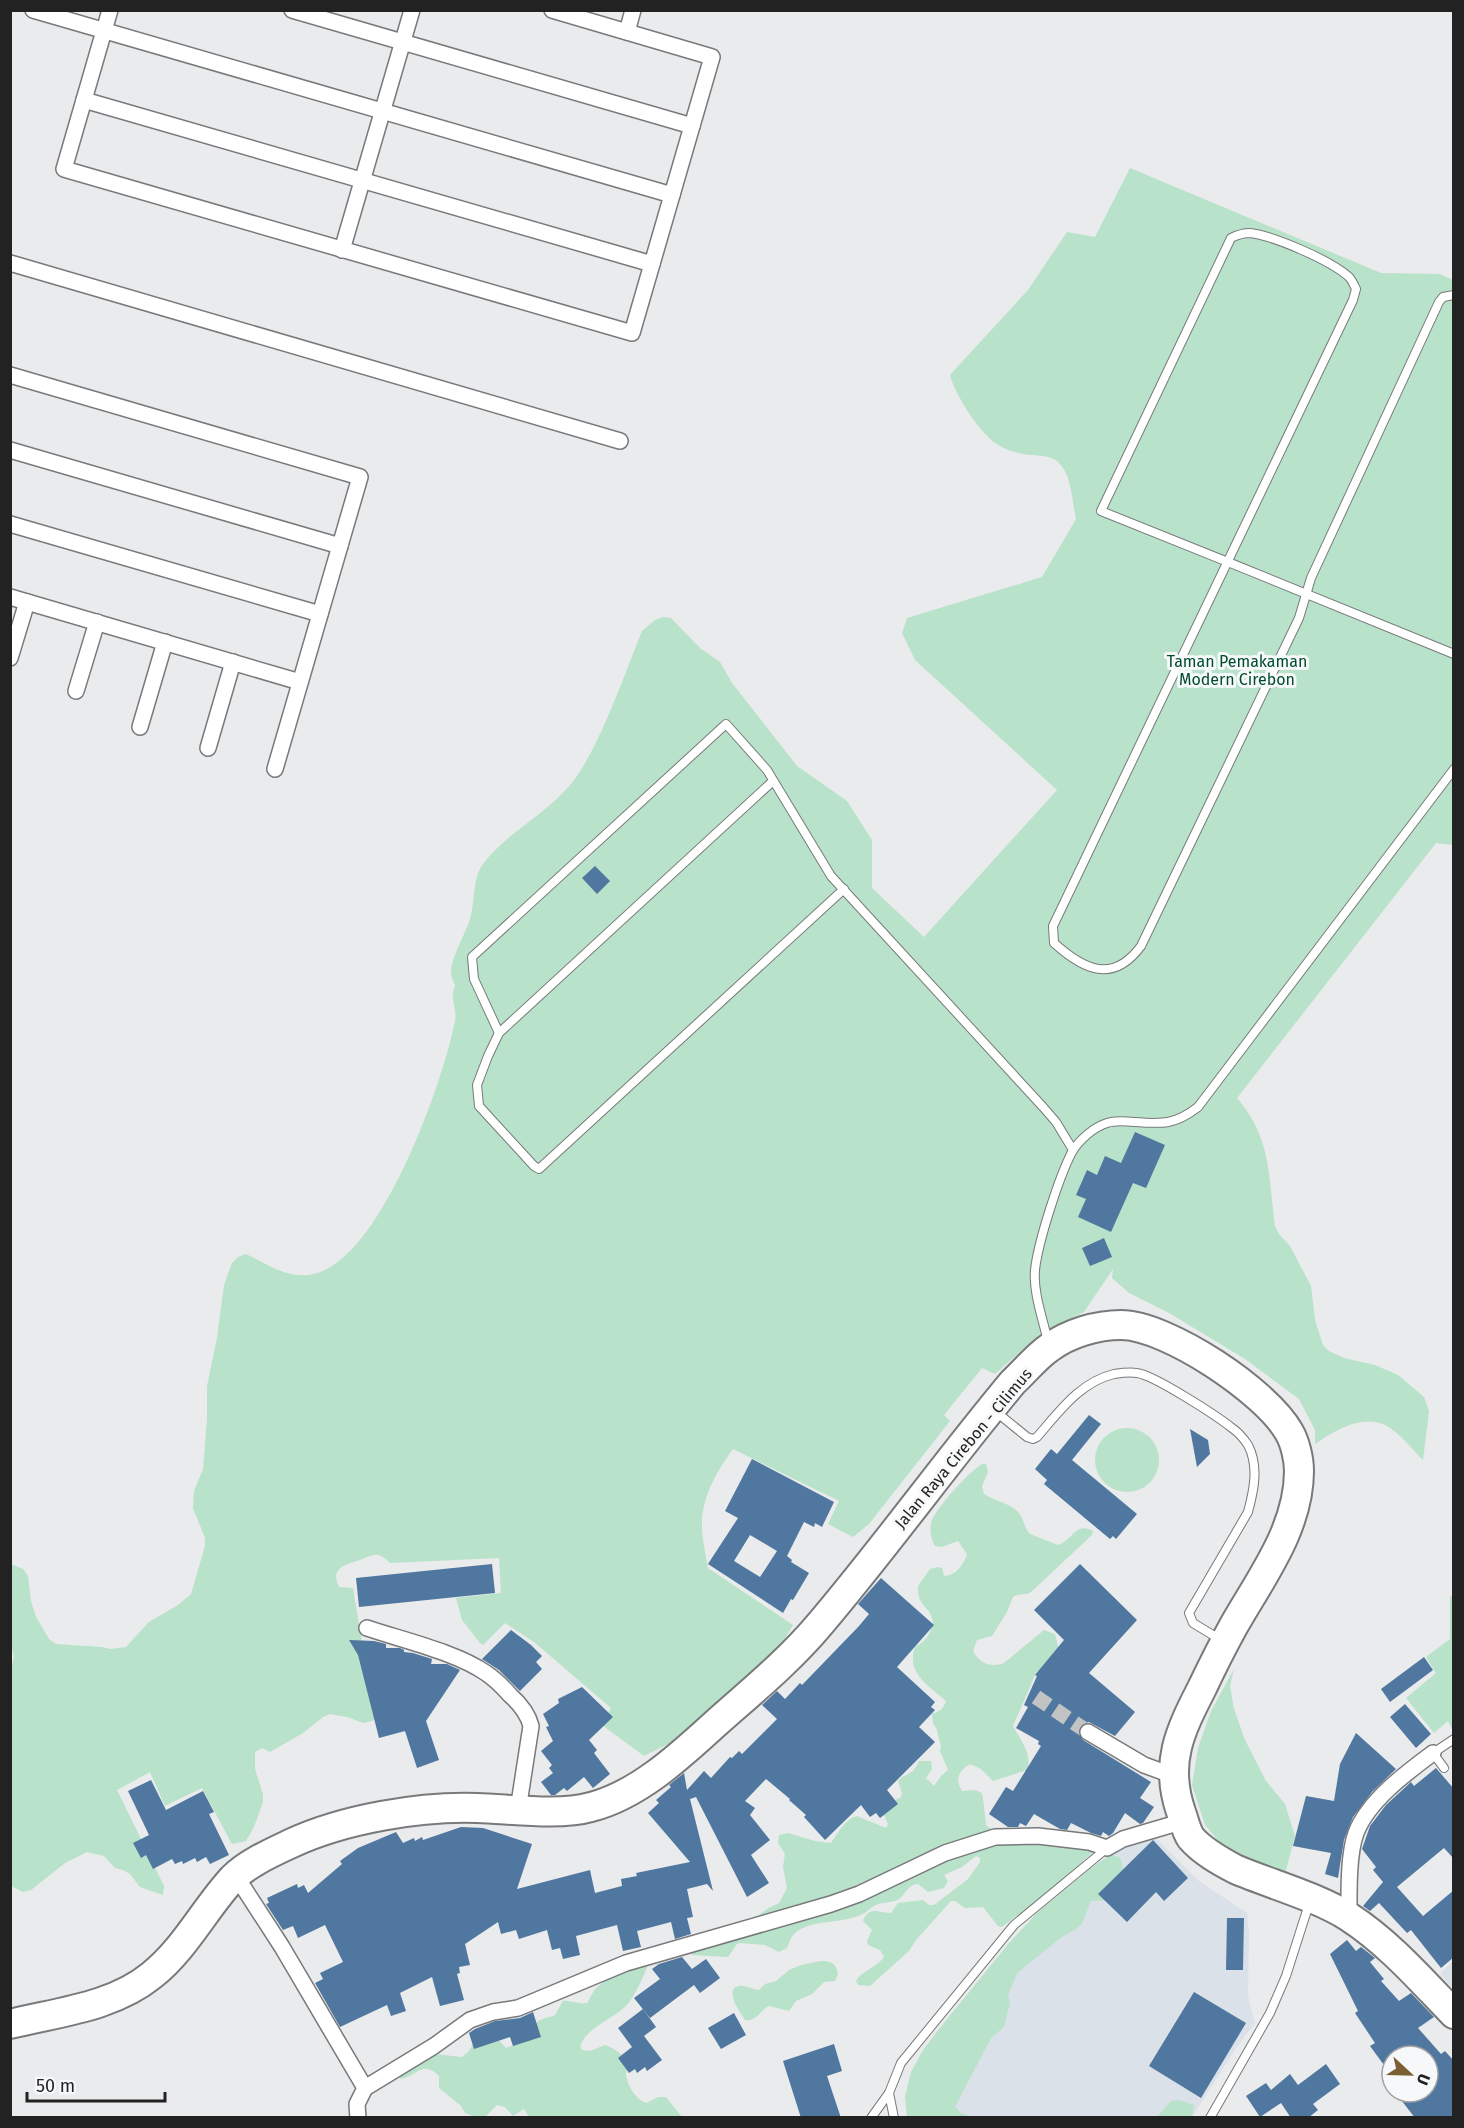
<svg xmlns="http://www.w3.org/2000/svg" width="1464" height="2128" font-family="'Fira Sans',sans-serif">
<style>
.built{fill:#dae1e8}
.green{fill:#b8e2c9}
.building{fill:#4f779f;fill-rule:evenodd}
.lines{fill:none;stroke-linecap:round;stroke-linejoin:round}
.street-tunnel{stroke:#c2c3c4;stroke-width:15;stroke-dasharray:15 8;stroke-linecap:butt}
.lane-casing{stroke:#78797b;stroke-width:10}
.street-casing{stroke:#78797b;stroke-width:18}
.highway-casing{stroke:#78797b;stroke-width:32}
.lane{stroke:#fff;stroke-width:8}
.street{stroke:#fff;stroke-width:15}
.highway{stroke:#fff;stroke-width:28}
.labels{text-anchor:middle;stroke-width:6;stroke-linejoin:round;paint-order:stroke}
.park-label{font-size:16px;fill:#004d2e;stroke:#f7f8f9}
.street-label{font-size:16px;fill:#222223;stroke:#f7f8f9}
</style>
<rect width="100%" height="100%" fill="#eaebec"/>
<!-- built -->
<g class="built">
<polygon points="1155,1837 1199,1881 1247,1913 1249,1933 1248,1996 1255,2023 1236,2048 1192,2117 915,2117 1064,1897 1115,1851 1127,1843"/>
<polygon points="1453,1961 1453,1988 1440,1974"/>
</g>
<!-- green -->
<g class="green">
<path d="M1130,168L1381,273L1440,274L1453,280V845L1436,843L1237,1098C1272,1139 1268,1176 1275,1226L1279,1234L1290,1246L1311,1286L1315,1320L1323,1345L1329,1351L1344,1358L1375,1365L1398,1375L1424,1397L1429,1411L1423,1460C1412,1449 1399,1432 1385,1425C1361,1414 1334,1431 1315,1444V1430L1299,1399L1245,1359L1169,1313L1129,1293L1112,1278L1113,1269L1084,1312L1040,1334L995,1374L982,1368L944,1415L950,1421L869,1524L853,1537L828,1524L839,1501L733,1449C717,1471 701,1498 702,1526C702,1540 706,1555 708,1568L793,1625L784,1640L767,1660L684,1736L644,1756L602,1725L611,1708L534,1642L505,1623L483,1645L480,1643L462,1620L456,1598L501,1593L499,1558L390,1563C386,1559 383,1556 378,1555C372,1554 366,1558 360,1560C344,1565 330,1568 339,1587L353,1588L375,1720L363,1723L347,1717L330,1714L323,1717L303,1733L270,1752L262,1748L255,1752V1769L263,1794V1802L254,1827L246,1841L232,1844L202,1788L165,1806L150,1772L117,1790L164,1886L163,1895L140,1887L130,1874L123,1870L115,1868L104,1856L87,1852L65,1863L31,1890L23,1892L11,1886L10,1673L14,1657L10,1640L11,1564L23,1569L28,1576L31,1601L36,1617L49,1639L56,1644L102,1647L110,1649L126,1647L149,1622L178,1605L191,1594L205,1546V1538L193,1508L194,1491L203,1469L207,1419V1386L217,1338L224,1285L232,1263L238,1257L246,1254C268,1264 288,1280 314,1274C381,1259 443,1082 455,1021C458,1009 449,1002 455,985C454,982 451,976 451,972C451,960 463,937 468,925C476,907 471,880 483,864C512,826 559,810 584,765C608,723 624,676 642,631L655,620L663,617L671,618L700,648L720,662L732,683L797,766L847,801L872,840V888L924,937L1057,790L915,660L902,633L907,618L1042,577L1076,519C1072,501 1072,475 1058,462C1050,454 1032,456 1022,454C1015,452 1006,450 1000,446C981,436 955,395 950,375L1028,290L1067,232L1095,237Z"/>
<circle cx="1127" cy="1460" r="32"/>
<path d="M982,1464H986L988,1472L982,1486L984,1494C994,1501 1011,1503 1019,1513C1024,1519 1024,1528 1030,1534L1058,1545C1071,1542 1076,1521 1093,1531L1092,1535L1031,1592C1025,1596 1018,1593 1013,1597L1007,1612L992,1636L977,1640L973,1651C980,1664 991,1668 1004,1663L1044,1630L1055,1634L1060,1654L1036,1673L1013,1726C1020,1739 1033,1755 1027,1770L993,1781L981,1769L970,1764C958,1771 955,1780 962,1791L975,1790L982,1793C984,1800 985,1823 987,1826C994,1833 1012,1828 1020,1828C1046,1827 1069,1838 1093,1848V1852L1051,1889L1002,1927L998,1926L983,1907L965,1908L955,1901H951L916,1940L909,1951L870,1986L858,1985L856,1981C861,1971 876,1968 884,1957L880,1950L868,1945L867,1941L872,1930L863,1921C869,1905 879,1913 891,1913L898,1903L923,1900L929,1905H934L968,1879L980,1862V1858L976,1856L962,1867L944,1875L948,1881L944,1888L928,1892L918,1884C906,1885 906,1896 897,1900C891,1903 884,1902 878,1904C872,1906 868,1911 863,1914C842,1924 814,1919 796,1932C791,1936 789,1943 787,1948L779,1952L765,1945L741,1943L737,1944L728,1957L692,1955L691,1951L740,1929L767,1909L779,1903L787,1888L783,1867L785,1854L778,1843L779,1835L788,1833L815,1841L831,1843C838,1833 845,1819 857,1816L886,1828L888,1824L883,1813L893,1801L901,1797L902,1793L898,1781C908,1771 912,1777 919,1761H931L932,1769L926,1778L934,1786L941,1776L948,1770L940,1751L941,1747L937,1730L933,1723L932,1714C941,1711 943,1709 946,1701C928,1685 906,1673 915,1647C924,1642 927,1639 931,1630C939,1608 916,1610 918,1586L930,1569L938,1567L942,1568L944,1576C955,1576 964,1565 967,1554L958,1541L942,1547L935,1546C930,1538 929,1526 933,1518C940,1504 969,1472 982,1464Z"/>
<polygon points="1450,1595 1454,1599 1453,1731 1448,1721 1434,1733 1406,1698 1436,1673 1426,1657 1450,1639"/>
<polygon points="1234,1669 1230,1686 1234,1709 1245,1740 1266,1781 1285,1804 1295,1836 1285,1874 1246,1858 1221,1844 1205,1825 1192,1785 1198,1748 1211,1711"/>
<path d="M1111,1854L1120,1858C1128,1874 1115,1886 1107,1900L1091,1901L1082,1924L1076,1929L1062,1937L1017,1973L1008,1995L1010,2003L1004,2027L991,2038L955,2107L961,2113L971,2117H907L905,2097L911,2072L923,2050L939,2029L1009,1943L1038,1912L1090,1869Z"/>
<path d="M649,1961C646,1972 634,1998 626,2006C612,2020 588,2026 580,2046L582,2050L590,2051L605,2045C612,2047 621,2053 625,2059C629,2064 627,2068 626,2073C626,2083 636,2101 647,2103L658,2097H666L682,2117H529L524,2109L513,2116L505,2107L497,2105L485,2117L473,2116L465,2113L461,2106L439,2088V2076C422,2060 419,2075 401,2079L398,2075L434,2054L462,2057L468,2052L475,2041L498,2039L506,2048C520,2044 528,2033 536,2023C541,2018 549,2018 555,2015L563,2001C571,2000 578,2005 587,2003L595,1989L607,1979Z"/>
<path d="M821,1961C831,1961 836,1963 838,1974L835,1981L824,1982L812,1994L796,2001L789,2011L769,2006C760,2010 757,2022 745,2020C741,2014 723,1989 739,1986C745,1985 753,1990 759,1990L765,1984L776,1981L789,1970L801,1965Z"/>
<polygon points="1179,2100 1194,2105 1192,2117 1157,2117 1171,2101"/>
</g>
<!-- building -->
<g class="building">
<polygon points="595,866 610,881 597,894 582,878"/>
<polygon points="1135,1132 1165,1145 1146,1188 1133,1183 1111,1232 1078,1217 1086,1199 1076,1195 1087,1170 1097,1175 1105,1156 1121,1163"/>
<polygon points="1104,1238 1112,1257 1090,1266 1082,1248"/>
<polygon points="1089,1415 1101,1424 1072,1460 1137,1514 1116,1539 1113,1536 1110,1539 1044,1484 1047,1480 1035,1469 1051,1449 1057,1454"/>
<polygon points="1190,1429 1208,1440 1210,1454 1197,1467"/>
<path d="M752,1459L834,1502L822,1527L815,1523L814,1527L804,1522L787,1556L792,1560L791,1562L809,1573L793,1600L791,1599L783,1613L708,1564L738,1518L725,1511ZM750,1535L777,1551L760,1577L734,1561Z"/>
<polygon points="492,1564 495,1593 359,1607 356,1578"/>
<polygon points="1080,1564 1137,1620 1089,1673 1135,1712 1115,1736 1089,1722 1083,1724 1078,1731 1083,1740 1151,1782 1140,1798 1154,1807 1143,1823 1140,1824 1125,1813 1113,1833 1109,1836 1103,1832 1101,1836 1091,1833 1071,1823 1067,1830 1060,1829 1034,1814 1026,1826 1020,1823 1018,1827 1008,1827 989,1814 1006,1787 1013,1791 1041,1746 1038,1744 1039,1741 1016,1728 1028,1707 1024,1705 1037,1676 1035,1675 1064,1640 1034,1610"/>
<polygon points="881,1578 934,1625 897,1667 935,1702 931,1707 935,1710 919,1727 935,1742 887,1790 898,1804 880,1818 876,1813 870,1817 861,1805 825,1840 804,1817 806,1815 789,1800 790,1799 766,1779 745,1801 755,1808 750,1815 770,1840 751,1855 769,1883 747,1897 696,1797 690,1799 713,1891 707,1884 687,1889 693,1917 687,1918 691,1934 675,1939 671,1922 637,1931 641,1947 623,1951 617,1925 576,1936 580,1955 563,1959 560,1948 552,1950 547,1930 519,1939 516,1930 501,1934 498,1922 465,1944 470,1965 459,1967 460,1973 457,1974 464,2000 440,2006 432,1977 400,1993 406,2011 391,2016 387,2005 340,2027 315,1983 323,1979 320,1973 343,1962 325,1925 298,1938 293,1926 283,1930 266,1904 269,1903 267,1898 297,1884 298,1888 304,1885 308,1893 342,1864 340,1861 358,1848 396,1832 403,1843 414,1838 415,1841 422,1837 423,1840 461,1827 483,1828 532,1844 517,1889 590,1870 595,1893 622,1886 621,1879 637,1876 636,1873 690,1862 648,1813 659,1803 656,1800 671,1787 669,1785 684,1773 687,1790 704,1771 711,1778 730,1757 732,1758 739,1751 742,1754 777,1719 762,1705 777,1691 785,1699 800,1683 802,1685 859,1626 869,1614 858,1604"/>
<polygon points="511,1630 531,1645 542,1656 536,1662 542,1669 520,1691 499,1670 482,1659"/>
<polygon points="349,1640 374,1641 386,1644 386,1648 400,1648 404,1650 404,1652 413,1653 432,1659 431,1664 447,1664 460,1670 426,1721 439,1760 417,1768 405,1731 379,1738 358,1655"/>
<polygon points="1424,1657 1433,1670 1390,1702 1381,1689"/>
<polygon points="582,1687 613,1717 589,1740 597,1750 594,1753 610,1774 593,1788 584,1777 567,1791 564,1788 555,1795 551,1795 541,1782 553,1773 549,1768 552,1765 541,1751 553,1741 546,1727 549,1726 543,1714 559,1703 558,1699"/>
<polygon points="1405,1704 1431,1734 1416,1748 1390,1717"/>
<polygon points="1356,1733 1396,1769 1372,1792 1353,1817 1344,1840 1338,1878 1325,1874 1331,1853 1293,1846 1306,1796 1334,1801 1340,1764"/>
<polygon points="1436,1768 1454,1789 1454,1859 1444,1848 1397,1887 1423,1916 1454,1890 1454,1957 1441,1968 1411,1930 1407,1933 1379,1903 1370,1911 1363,1906 1383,1882 1373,1870 1376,1867 1362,1849 1370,1826 1386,1805 1411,1782 1414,1786"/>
<polygon points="151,1780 166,1810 203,1791 214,1812 209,1814 229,1855 210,1864 206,1857 197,1862 195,1858 183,1864 182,1861 175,1864 172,1859 153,1869 146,1855 141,1858 133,1843 149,1835 128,1791"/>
<polygon points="1153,1840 1188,1878 1164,1901 1156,1892 1127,1922 1098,1894"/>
<polygon points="1227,1918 1244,1918 1243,1970 1226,1970"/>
<polygon points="1347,1940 1356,1951 1361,1947 1375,1958 1370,1962 1384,1979 1381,1981 1399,2001 1411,1993 1434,2017 1418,2028 1441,2054 1445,2051 1454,2061 1454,2118 1415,2118 1395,2092 1428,2092 1428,2056 1392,2056 1392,2076 1370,2046 1375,2043 1355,2013 1358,2011 1330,1954"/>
<polygon points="682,1957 692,1969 706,1959 720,1978 700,1993 694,1985 650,2018 634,1998 660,1979 652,1969 659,1964"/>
<polygon points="1194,1992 1246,2023 1201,2098 1149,2066"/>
<polygon points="643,2009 656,2027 644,2036 662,2060 647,2071 645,2067 637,2073 635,2069 629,2073 618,2058 632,2047 618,2028"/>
<polygon points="533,2012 541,2037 513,2046 510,2037 474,2049 469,2033 475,2029 495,2021 520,2018"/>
<polygon points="734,2013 746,2035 721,2049 708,2028"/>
<polygon points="834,2044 842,2071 827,2076 841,2118 801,2118 783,2061"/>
<polygon points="1326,2064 1340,2084 1313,2104 1318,2110 1308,2118 1291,2118 1281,2103 1260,2117 1246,2096 1266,2083 1271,2090 1290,2074 1298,2085"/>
</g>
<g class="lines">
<!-- street-tunnel -->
<polyline class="street-tunnel" points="1036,1697 1088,1732"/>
<!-- lane casing -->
<g class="lane-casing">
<g id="lane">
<path d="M1454,295L1443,297L1439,302L1311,578L1299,618L1141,946C1113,984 1084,970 1054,943L1053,926L1353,300L1356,289C1354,285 1352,280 1349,277C1330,260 1274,236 1250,233C1243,233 1237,235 1231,238L1101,511C1219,558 1336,606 1454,654"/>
<polyline points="773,781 499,1033 488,1056 477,1085 479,1106 534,1166 539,1169 844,889"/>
<polyline points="499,1033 474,979 472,957 726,724 767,770 831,876 1043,1107 1056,1122 1073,1150"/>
<path d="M1048,1342C1043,1319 1033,1293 1035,1270C1038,1242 1059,1177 1072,1152C1079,1140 1094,1127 1107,1123C1115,1120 1125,1121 1134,1122C1162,1124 1175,1125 1198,1107L1454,769"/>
<path d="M995,1411L1027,1437L1033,1439L1037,1437C1059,1412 1080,1382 1114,1374C1121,1373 1130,1372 1137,1373C1154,1375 1217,1416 1232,1428C1238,1432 1244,1439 1248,1445C1259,1466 1254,1490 1248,1512L1189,1613L1193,1623L1221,1640"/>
<polyline points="1444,1768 1433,1753 1454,1739"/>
<polyline points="871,2118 889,2093"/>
<polyline points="894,2118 889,2093 901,2063 1014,1925 1106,1849"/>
<polyline points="1210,2118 1270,2013 1286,1976 1309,1904"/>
</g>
</g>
<!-- street casing -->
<g class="street-casing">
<g id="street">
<polyline points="33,10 672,195"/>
<polyline points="110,10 64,169 632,333 712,57 552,10"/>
<polyline points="292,10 692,126"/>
<polyline points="627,32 633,10"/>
<polyline points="84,100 652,264"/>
<polyline points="342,250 412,10"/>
<polyline points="10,263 620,441"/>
<polyline points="10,375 360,477 275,769"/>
<polyline points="10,450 340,546"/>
<polyline points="10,524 320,614"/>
<polyline points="10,597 300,682"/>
<polyline points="10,658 27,602"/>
<polyline points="76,691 97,622"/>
<polyline points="140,727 165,642"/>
<polyline points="208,748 233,662"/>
<path d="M367,1628C402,1640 456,1652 486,1673C495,1679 503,1687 510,1695C519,1703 528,1714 531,1726L518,1810"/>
<polyline points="1088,1732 1144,1765 1174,1776"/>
<polyline points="236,1876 282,1947 365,2088 357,2104 358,2118"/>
<path d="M1349,1917C1349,1895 1348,1854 1356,1833C1368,1801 1406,1773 1433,1753"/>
<polyline points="365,2088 434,2046 470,2020 493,2012 518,2008 626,1963 831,1904 859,1894 945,1853 995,1837 1038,1836 1089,1842 1107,1848 1123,1839 1184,1821"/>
</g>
</g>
<!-- highway casing -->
<g class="highway-casing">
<path id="highway" d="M10,2024C59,2012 113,2007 152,1975C185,1949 205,1908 233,1878C248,1863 273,1852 292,1843C344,1819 420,1806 477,1808C511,1809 559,1816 591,1807C638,1795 680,1756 715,1724C751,1692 789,1661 820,1624C887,1545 947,1461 1013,1382C1025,1371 1036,1357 1049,1348C1069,1333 1097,1325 1121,1325C1167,1325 1267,1392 1289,1432C1295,1442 1299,1459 1299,1471C1299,1529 1260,1579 1233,1627C1222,1647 1212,1667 1202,1688C1180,1731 1164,1763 1181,1812C1184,1820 1186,1831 1191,1838C1202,1851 1220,1861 1235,1869C1270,1884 1318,1897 1349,1917C1389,1943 1421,1980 1454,2014"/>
</g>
<!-- lane -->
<use href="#lane" class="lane"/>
<!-- street -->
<use href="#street" class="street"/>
<!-- highway -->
<use href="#highway" class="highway"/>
</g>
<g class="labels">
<!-- park labels -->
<g class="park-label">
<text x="1237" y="667">Taman Pemakaman<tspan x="1237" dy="18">Modern Cirebon</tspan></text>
</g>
<!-- street labels -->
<g class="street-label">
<text transform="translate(963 1448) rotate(-50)" y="6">Jalan Raya Cirebon - Cilimus</text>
</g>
</g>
<!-- border -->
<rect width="1464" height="2128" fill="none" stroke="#222223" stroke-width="24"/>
<!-- north arrow -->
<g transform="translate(1410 2074) rotate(112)"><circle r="28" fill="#f7f8f9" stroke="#a2a2a3" stroke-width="1.5"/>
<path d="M0-4.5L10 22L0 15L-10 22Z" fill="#7b6032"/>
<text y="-9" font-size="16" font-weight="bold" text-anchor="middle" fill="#222223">U</text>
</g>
<!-- scale -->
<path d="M27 2092v9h138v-9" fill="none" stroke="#222223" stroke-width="3"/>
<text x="36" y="2092" font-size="18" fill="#222223" stroke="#f7f8f9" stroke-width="4.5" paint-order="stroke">50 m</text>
</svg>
